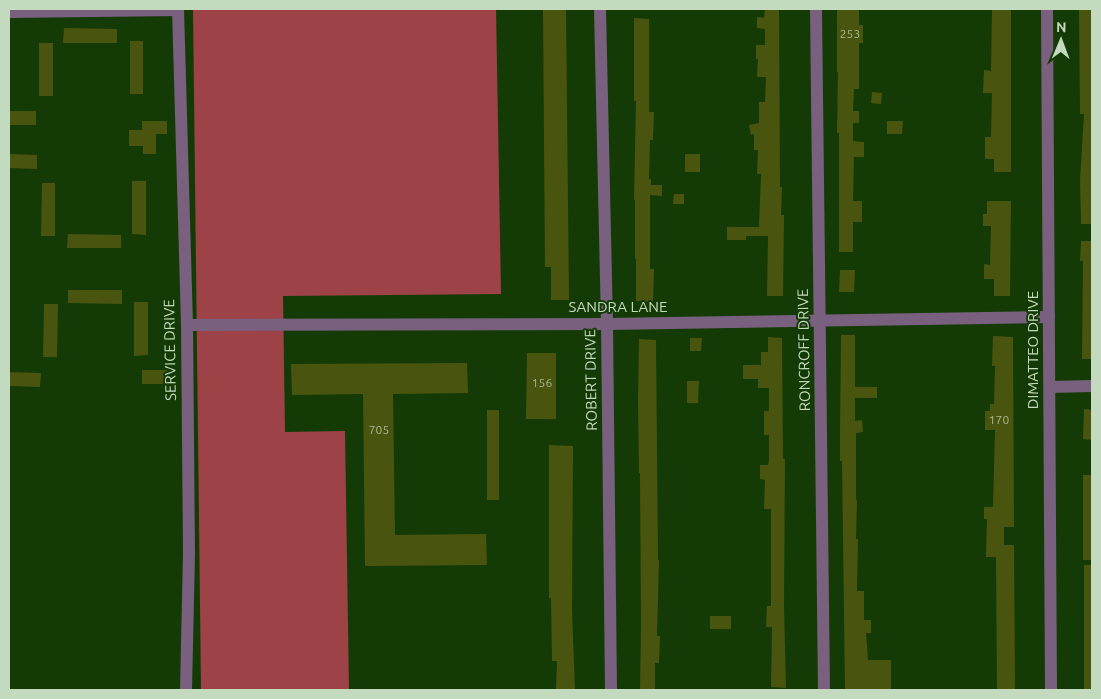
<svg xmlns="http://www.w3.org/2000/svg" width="1101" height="699" font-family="Ubuntu,sans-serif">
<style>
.forest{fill:#9d4348}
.building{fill:#49550f}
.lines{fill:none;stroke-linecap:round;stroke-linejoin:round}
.minor{stroke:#78607e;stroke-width:12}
.labels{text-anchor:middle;stroke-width:4;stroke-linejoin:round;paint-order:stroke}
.number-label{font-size:12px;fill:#a5b992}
.street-label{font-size:15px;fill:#c4dabe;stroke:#143b06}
</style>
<rect width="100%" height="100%" fill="#143b06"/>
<!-- forest -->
<polygon class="forest" points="193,9 496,9 501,294 283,296 285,432 345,431 349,690 201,690"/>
<!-- building -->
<g class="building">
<polygon points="543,9 566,9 569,300 551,300 551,267 545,267"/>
<polygon points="765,9 779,9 780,187 782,187 781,215 784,215 783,296 767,296 768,236 746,236 746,240 727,240 727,227 759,227 761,174 757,174 758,150 754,150 754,134 751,135 749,125 759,123 759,102 765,102 766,77 757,77 758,59 756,59 756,45 765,45 765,29 757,28 757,17 764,18"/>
<polygon points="837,9 859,9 859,25 863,25 863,43 859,43 859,89 854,89 853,111 859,111 859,123 853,123 853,141 864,142 864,157 854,157 853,201 862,201 862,222 853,222 853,252 839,252 839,133 837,133 838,72 837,72"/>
<polygon points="992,9 1011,9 1011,172 994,172 994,159 985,159 985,137 991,137 992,93 983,93 984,70 991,71"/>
<polygon points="1079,9 1092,9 1092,224 1081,224 1080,180 1084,114 1080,114"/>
<polygon points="634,18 649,19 649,112 654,112 653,140 650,140 649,179 651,179 651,185 662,185 662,196 650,195 650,269 654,269 653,302 636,301 636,259 635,259 635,200 634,200 636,101 634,101"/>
<polygon points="64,28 117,29 117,43 63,43"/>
<rect x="130" y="41" width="13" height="53"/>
<rect x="39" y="43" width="14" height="53"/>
<polygon points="872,92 882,93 881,104 871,103"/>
<rect x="9" y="111" width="27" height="14"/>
<polygon points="142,121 167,121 167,134 156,134 156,154 143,154 143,146 129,146 129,130 142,130"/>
<polygon points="887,121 903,121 902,134 887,134"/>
<polygon points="9,154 37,155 37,169 9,168"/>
<rect x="685" y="154" width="15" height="18"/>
<polygon points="132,181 146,181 146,235 132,234"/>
<polygon points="42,183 55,183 55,236 41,236"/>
<polygon points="674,194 684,194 684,204 673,204"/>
<polygon points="987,201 1011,201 1010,296 994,296 994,279 984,279 984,264 990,265 991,226 983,226 983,214 987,214"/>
<polygon points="68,234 121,235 121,248 67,248"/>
<polygon points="1081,241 1092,241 1092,359 1082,359 1083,261 1080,261"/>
<polygon points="840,270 855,270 854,292 839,292"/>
<polygon points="68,290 122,290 122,304 68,303"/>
<polygon points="134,302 148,302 148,355 134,356"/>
<polygon points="44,304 58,304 57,357 43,357"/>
<polygon points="841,335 855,335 855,387 877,387 877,398 855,398 855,421 862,420 863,432 856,433 856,500 857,500 856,539 858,539 857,591 864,591 864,620 871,620 871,633 866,633 868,660 891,660 891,689 845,690 842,461 840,461 840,433"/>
<polygon points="993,336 1013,337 1014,527 1004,527 1004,545 1014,545 1015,689 997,689 996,557 986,557 987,519 984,519 984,507 993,507 995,430 985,430 985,411 990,411 990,404 994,404 995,366 992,366"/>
<polygon points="768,337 782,338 783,459 785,459 784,607 786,688 771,687 772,627 766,627 767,606 771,606 771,509 764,509 765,480 760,479 760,465 768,465 769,459 769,435 764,435 764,411 769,411 769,388 758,388 758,379 743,379 743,365 761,365 761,352 768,352"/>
<polygon points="690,338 702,338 701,351 690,351"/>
<polygon points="639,339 656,340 658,560 659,560 657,636 660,636 659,663 655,663 655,690 640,690 641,625 640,473 639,473 638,401"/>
<polygon points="527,353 556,353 556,419 526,419"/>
<polygon points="467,363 468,393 393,394 395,535 486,534 487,565 365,566 363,394 292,395 291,364"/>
<rect x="142" y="370" width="25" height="14"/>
<polygon points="9,372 41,373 40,387 9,386"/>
<polygon points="687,381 699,381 698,403 687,403"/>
<polygon points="1084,409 1092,410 1092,440 1083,439"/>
<rect x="487" y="410" width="12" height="90"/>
<polygon points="549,445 573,446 572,611 575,690 556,690 557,661 552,661 551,598 549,598"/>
<rect x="1083" y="475" width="9" height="85"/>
<rect x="1084" y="565" width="8" height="125"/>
<rect x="710" y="616" width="21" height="13"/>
</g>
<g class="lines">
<!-- minor -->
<g class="minor">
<polyline points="178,9 187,325 189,553 186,690"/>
<polyline points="600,9 607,324 611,690"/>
<polyline points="816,9 824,690"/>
<polyline points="1047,9 1051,690"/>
<polyline points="9,12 178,10"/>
<polyline points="187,325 607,324 1049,317"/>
<polyline points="1050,387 1092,386"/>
</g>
</g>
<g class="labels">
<!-- number labels -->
<g class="number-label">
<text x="850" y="38">253</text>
<text x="542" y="387">156</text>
<text x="999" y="424">170</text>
<text x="379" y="434">705</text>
</g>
<!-- street labels -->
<g class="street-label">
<text x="618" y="312">SANDRA LANE</text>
<text transform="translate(170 350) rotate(-91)" y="5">SERVICE DRIVE</text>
<text transform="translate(804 350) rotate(-91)" y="5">RONCROFF DRIVE</text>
<text transform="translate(1033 350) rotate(-90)" y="5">DIMATTEO DRIVE</text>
<text transform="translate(591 380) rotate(-91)" y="5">ROBERT DRIVE</text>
</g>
</g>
<!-- border -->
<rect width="1101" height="699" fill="none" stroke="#c4dabe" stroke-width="20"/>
<!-- north arrow -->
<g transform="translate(1061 40) rotate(1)" stroke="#143b06" stroke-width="4" paint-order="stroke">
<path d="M0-4L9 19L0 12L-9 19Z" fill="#c4dabe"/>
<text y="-8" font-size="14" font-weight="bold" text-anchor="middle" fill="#c4dabe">N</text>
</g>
</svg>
